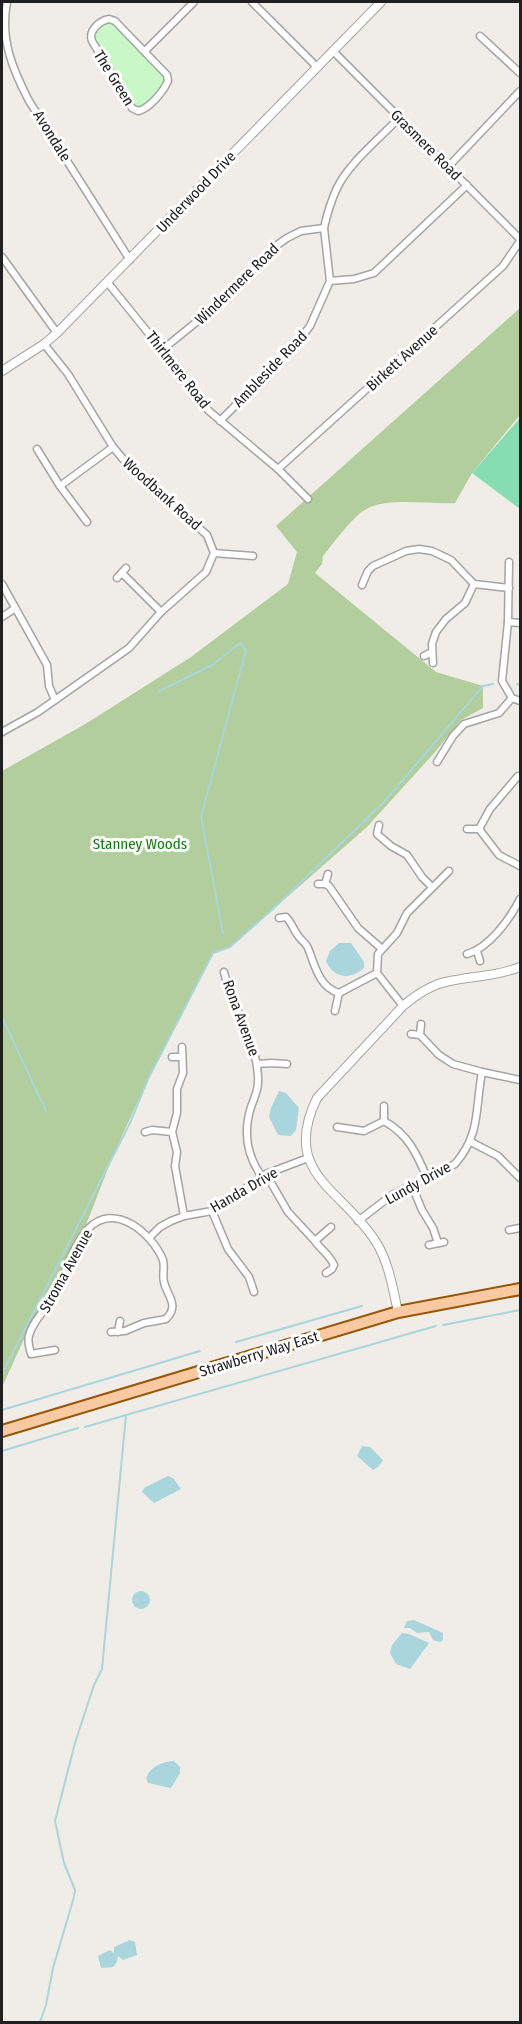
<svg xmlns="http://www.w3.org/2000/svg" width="522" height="2024" font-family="'Fira Sans Condensed',sans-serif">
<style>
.forest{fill:#b1ce9c}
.park{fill:#c7f8c6}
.pitch{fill:#87ddb2}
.water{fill:#a8d6dc}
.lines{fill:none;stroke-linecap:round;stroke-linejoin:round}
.stream{stroke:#a8d6dc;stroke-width:2}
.minor-casing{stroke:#a4a4a4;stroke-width:9}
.tertiary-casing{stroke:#a4a4a4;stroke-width:10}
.primary-casing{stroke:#985604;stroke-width:14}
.minor{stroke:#fff;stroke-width:6}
.tertiary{stroke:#fff;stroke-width:8}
.primary{stroke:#f9caa2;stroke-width:10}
.labels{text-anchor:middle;stroke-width:6;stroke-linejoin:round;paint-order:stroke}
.street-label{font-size:15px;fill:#202020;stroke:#fff}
.park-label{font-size:15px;fill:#127d0f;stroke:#fff}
</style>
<rect width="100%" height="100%" fill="#f0ece7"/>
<!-- forest -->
<path class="forest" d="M520,308V415L472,473L455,503C429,505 385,496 363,511C353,517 331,546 323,556L322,564L315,573L436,672L483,686V708L461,720L435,752L367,827L230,947L213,953L148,1079L112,1158L86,1225L61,1271L41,1302L2,1387V771L87,723L191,657L288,584L297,552L276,526Z"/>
<!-- park -->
<path class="park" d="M107,22H111L164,77L165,81C160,91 149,105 137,107L133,103L96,43L94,33Z"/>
<!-- pitch -->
<polygon class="pitch" points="520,418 520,509 472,473"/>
<!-- water -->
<g class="water">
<path d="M339,943H351L364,962V968C350,980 334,979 326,961L330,951Z"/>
<polygon points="279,1091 286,1093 299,1108 296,1130 291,1136 278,1135 269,1117 271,1108"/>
<polygon points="362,1446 370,1447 383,1460 378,1467 373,1470 357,1456"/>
<polygon points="168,1476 173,1478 181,1489 154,1503 142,1492 144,1488"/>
<circle cx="141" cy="1600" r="9"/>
<polygon points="414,1620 443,1633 443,1640 440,1642 433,1640 429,1632 417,1633 410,1628 404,1628 407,1621"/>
<polygon points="402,1633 409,1634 429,1643 410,1669 396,1664 390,1653 392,1645"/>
<path d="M174,1761L180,1767V1773L171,1788L148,1783L146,1778C151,1766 161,1762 174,1761Z"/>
<polygon points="130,1940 135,1942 137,1955 123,1960 118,1956 117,1962 113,1967 101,1968 98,1956 110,1950 114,1953 114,1947"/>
</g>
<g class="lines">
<!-- stream -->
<g class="stream">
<polyline points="517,684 520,685"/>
<polyline points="159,691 212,665 240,643 246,650 201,817 223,933"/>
<polyline points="2,1017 46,1111"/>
<polyline points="443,1325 520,1310"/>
<polyline points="236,1342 362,1306"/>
<polyline points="2,1374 130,1123 148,1079 213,953 230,947 275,907 384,802 483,686 493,684"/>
<polyline points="2,1410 200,1351"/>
<polyline points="126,1415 436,1326"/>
<polyline points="2,1451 78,1428"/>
<polyline points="40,2022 46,2005 53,1968 74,1897 75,1890 64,1863 55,1821 75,1743 94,1685 102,1669 126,1415 85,1427"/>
</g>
<!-- minor casing -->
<g class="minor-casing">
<g id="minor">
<path d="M7,2C0,39 12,68 29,101L130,260"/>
<polyline points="252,2 317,67"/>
<path d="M109,19L115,21L167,75L168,81C163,92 149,109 138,111L132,108L92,41C88,31 99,21 109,19Z"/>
<polyline points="480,36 520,73"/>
<polyline points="145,51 194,2"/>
<polyline points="333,51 520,239"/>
<polyline points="448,167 520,91"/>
<polyline points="2,257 57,333"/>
<polyline points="330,281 354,279 374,273 467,185"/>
<polyline points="108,283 162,350 186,384 209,411 278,469 308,499"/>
<path d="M162,350L232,293L273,248L287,238L301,231L324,228C327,214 331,201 337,188C349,163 379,139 399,118"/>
<polyline points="220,421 297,343 310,326 330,281 324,228"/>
<polyline points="37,449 60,486 113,447"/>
<polyline points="278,469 503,266 520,241"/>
<polyline points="60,486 87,522"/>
<polyline points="214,553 253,556"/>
<polyline points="509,562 508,622 502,681 512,698 520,701"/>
<polyline points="122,573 161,612"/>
<polyline points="117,578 126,568"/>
<polyline points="2,584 47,665 49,686 55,700"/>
<polyline points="362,585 368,571 373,566 406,551 419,549 432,551 451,560 474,584 509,588"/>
<polyline points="2,617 14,609"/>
<polyline points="508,622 520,623"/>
<polyline points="424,656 432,652"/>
<polyline points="433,663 432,644 436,632 446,619 465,603 474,584"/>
<polyline points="2,732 38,712 129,648 161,612 206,572 214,553 207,535 133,471 113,447 68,374 44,344"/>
<polyline points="437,762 453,736 464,724 499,713 512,698"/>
<polyline points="379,825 377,834 391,846 407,855 422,877 432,887"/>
<polyline points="467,829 479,829 499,855 520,866"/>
<polyline points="479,829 490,809 518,776"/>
<polyline points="318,884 325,884 329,886 358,928 382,949"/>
<polyline points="325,884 328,874"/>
<path d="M279,918L286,917C292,923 294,931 299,937C302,941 306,943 308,948C315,966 319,987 339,993"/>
<polyline points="477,951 480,961"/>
<path d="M467,954C489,948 510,919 520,899"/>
<path d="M224,972C232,1007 256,1039 258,1076C259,1088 255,1096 251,1107C243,1132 247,1156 262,1177"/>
<polyline points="403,1006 377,973 378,954 397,933 407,913 449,871"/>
<polyline points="335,1011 339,993 377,973"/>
<polyline points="411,1034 420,1035 439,1055 453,1064 482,1072"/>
<polyline points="420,1035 421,1024"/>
<polyline points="172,1057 182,1057"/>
<polyline points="257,1064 271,1063 287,1064"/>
<path d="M384,1106V1121C408,1134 417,1154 427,1178"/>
<polyline points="337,1127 364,1131 384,1121"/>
<polyline points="145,1132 152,1130 172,1132 177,1152 175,1166 184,1216"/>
<polyline points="172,1132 177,1113 177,1089 183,1073 182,1047"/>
<polyline points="471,1142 498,1156 520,1178"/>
<polyline points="266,1174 288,1212 315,1241 331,1227"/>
<polyline points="412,1186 422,1210 433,1228 438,1243"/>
<polyline points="212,1211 228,1249 249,1277 254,1292"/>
<path d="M358,1221L392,1195L455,1164C481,1134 475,1109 482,1072L520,1080"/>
<polyline points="509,1230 520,1228"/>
<polyline points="149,1238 160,1227 171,1221 184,1216 212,1211 266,1174 308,1158"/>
<path d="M315,1241C321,1250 329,1254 334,1265L332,1269L326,1273"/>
<polyline points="429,1245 444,1242"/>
<polyline points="118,1332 120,1321"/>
<path d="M55,1350L31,1354C30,1349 27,1342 29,1336C32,1321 48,1308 55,1294C65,1274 73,1245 88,1229C114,1201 152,1233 163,1260C165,1267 162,1275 164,1282C167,1296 180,1305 166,1319L144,1323L125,1331L111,1332"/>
</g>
</g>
<!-- tertiary casing -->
<g class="tertiary-casing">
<g id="tertiary">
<polyline points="2,371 44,344 57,333 381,2"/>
<path d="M398,1312C393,1289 389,1263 376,1242C343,1189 280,1174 317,1098L403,1006C417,994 432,984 450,981C474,976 498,976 520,967"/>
</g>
</g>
<!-- primary casing -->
<g class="primary-casing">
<polyline id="primary" points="2,1431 398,1312 520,1289"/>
</g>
<!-- minor -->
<use href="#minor" class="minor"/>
<!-- tertiary -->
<use href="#tertiary" class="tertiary"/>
<!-- primary -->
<use href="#primary" class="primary"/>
</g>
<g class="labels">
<!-- street labels -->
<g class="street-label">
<text transform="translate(114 78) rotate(58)" y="5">The Green</text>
<text transform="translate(52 136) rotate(58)" y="5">Avondale</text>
<text transform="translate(426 145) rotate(45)" y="5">Grasmere Road</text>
<text transform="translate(196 192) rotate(-46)" y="5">Underwood Drive</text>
<text transform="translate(237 284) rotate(-44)" y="5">Windermere Road</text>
<text transform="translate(402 358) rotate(-42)" y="5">Birkett Avenue</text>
<text transform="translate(270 369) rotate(-46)" y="5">Ambleside Road</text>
<text transform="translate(178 370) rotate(52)" y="5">Thirlmere Road</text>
<text transform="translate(162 494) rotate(42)" y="5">Woodbank Road</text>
<text transform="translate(241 1018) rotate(70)" y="5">Rona Avenue</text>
<text transform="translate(418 1183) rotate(-29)" y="5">Lundy Drive</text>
<text transform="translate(244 1190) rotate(-30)" y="5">Handa Drive</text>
<text transform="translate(66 1271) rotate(-61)" y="5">Stroma Avenue</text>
<text transform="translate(259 1354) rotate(-17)" y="5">Strawberry Way East</text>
</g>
<!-- park labels -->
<g class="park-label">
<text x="140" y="849">Stanney Woods</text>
</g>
</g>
<!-- border -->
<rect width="522" height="2024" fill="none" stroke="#202020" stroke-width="6"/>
</svg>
